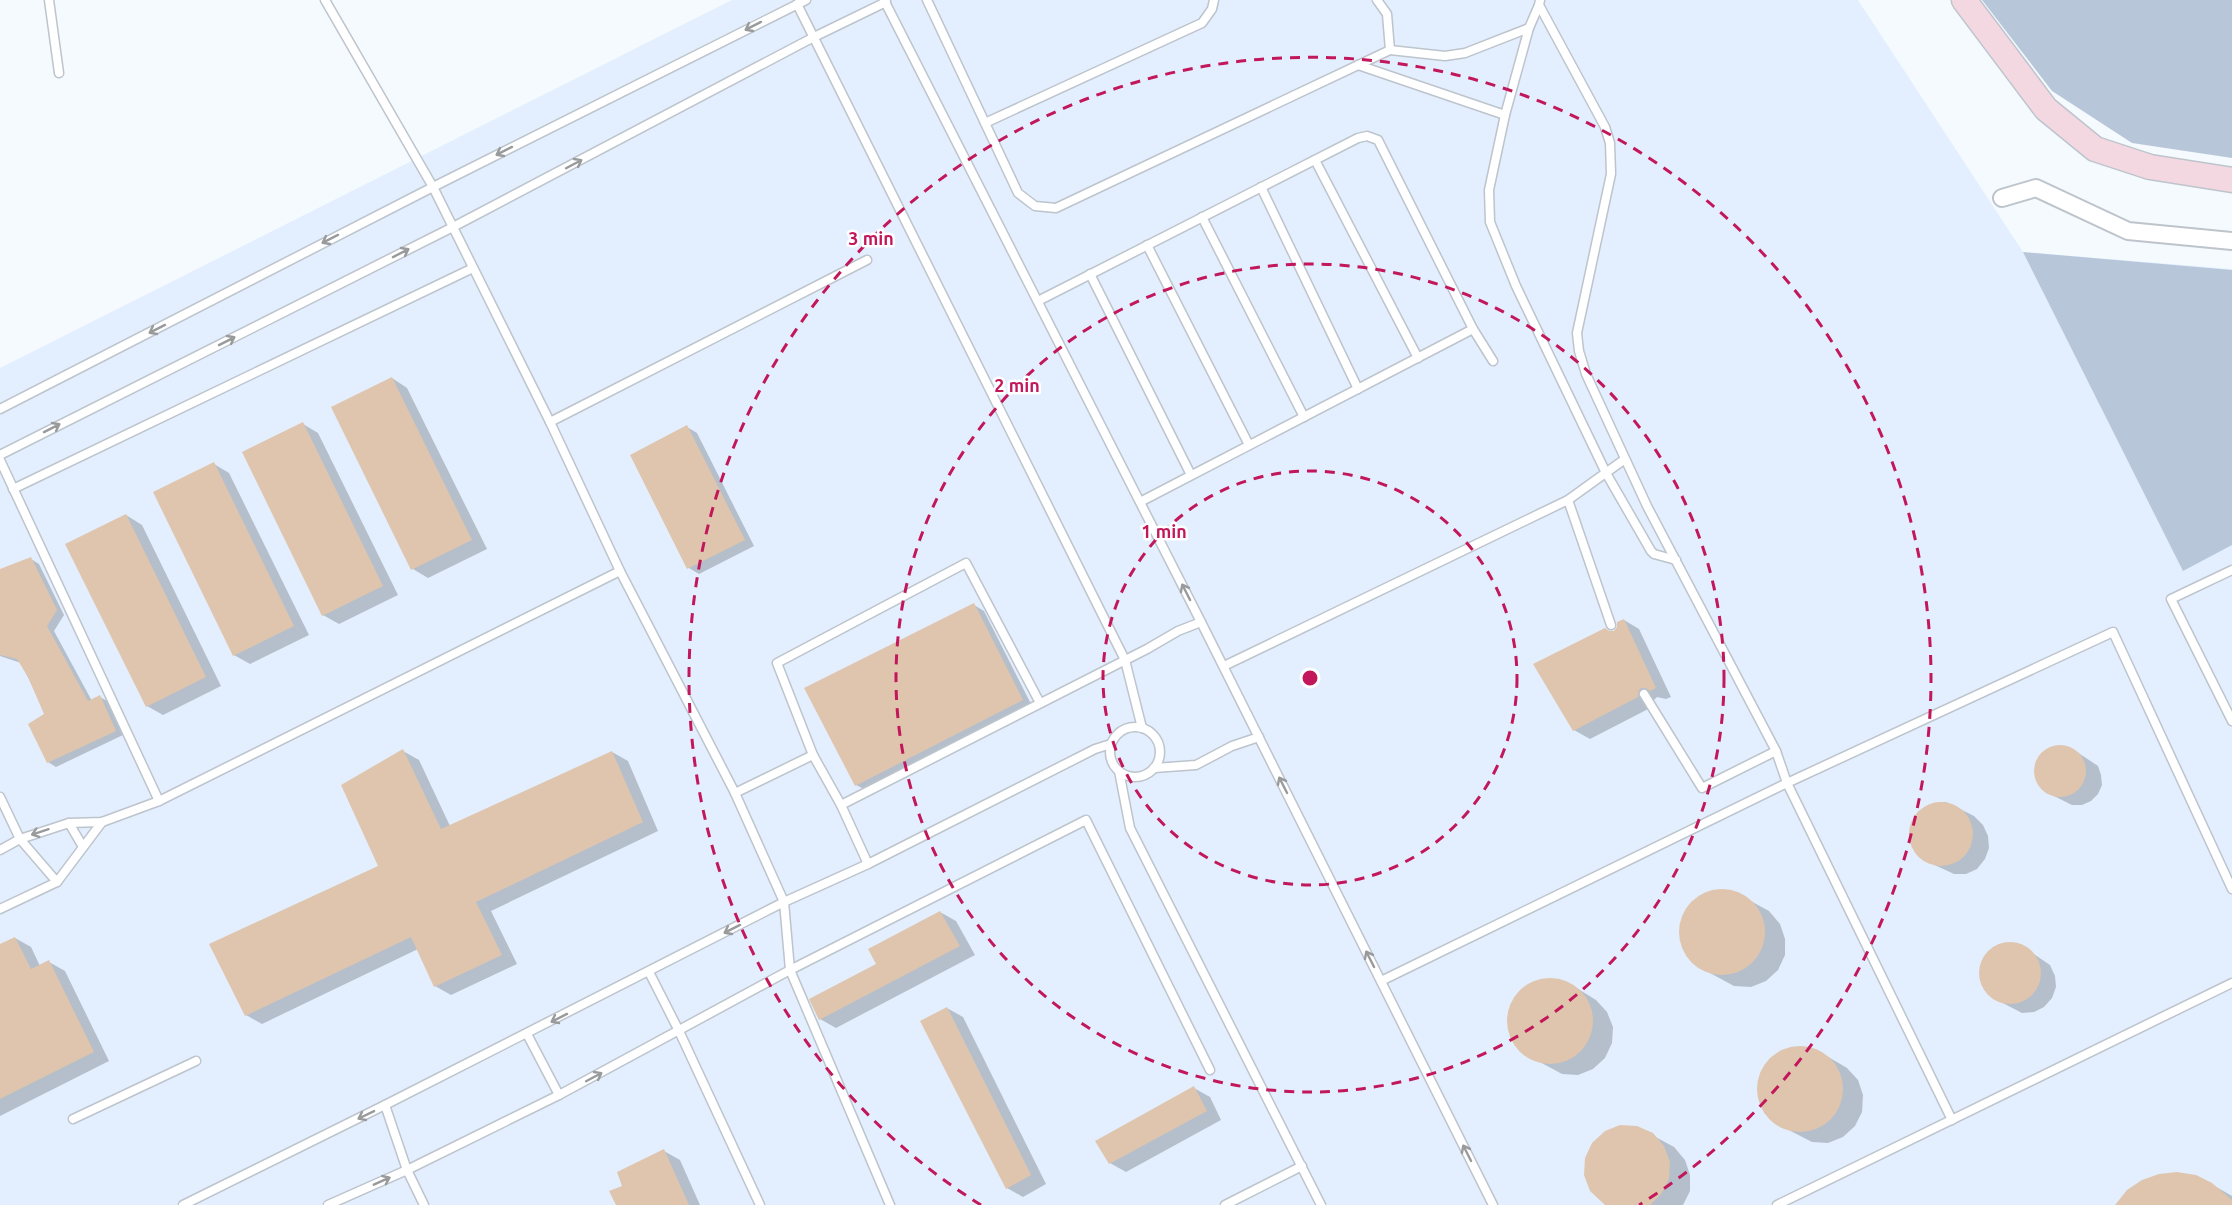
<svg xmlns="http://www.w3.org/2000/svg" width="2232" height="1205" font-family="Ubuntu,sans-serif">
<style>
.built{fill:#e3effe}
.green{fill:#b7c7d9}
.shadow{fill:#0003}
.building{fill:#dfc5ad}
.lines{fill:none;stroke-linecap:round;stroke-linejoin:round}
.lane-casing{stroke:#bdc4cc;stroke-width:11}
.street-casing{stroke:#bdc4cc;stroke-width:20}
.secondary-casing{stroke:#bdc4cc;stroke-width:27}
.lane{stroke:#fff;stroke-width:8}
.street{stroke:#fff;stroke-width:16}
.secondary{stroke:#f4d8e1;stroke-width:24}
.oneway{stroke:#989a9c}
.ring{fill:none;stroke:#c2185b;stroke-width:3;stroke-dasharray:10 8}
.centre{fill:#c2185b;stroke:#fff;stroke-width:3}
.ring-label{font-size:18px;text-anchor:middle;font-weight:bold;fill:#c2185b;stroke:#fff;stroke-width:5;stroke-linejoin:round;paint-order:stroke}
</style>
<rect width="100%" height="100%" fill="#f5faff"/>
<!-- built -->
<polygon class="built" points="732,0 1858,0 2023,252 2232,269 2232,1205 0,1205 0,368"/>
<!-- green -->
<g class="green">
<polygon points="1982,0 2232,0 2232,158 2132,143 2052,91"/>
<polygon points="2023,252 2232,270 2232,545 2183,571"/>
</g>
<!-- shadow -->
<g class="shadow">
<polygon points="392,378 407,388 487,549 428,578 413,569 333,407"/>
<polygon points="303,424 318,433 398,595 339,624 323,615"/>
<polygon points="687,427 697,433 754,546 699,574 689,568 632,456"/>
<polygon points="214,464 229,473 309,635 250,664 234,655"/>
<polygon points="126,515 142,525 221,686 163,715 147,706"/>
<polygon points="31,559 39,564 64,615 54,631 92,701 100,697 109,702 123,735 56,767 48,762 46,714 21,663 0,656 0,571"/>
<polygon points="974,605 984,611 1032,706 866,790 856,785"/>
<polygon points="1624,620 1639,629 1671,697 1666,699 1657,697 1653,701 1654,706 1590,739 1574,730 1610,632 1614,632"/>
<polygon points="2055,746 2065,746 2074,750 2098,766 2101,775 2102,785 2098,794 2091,801 2082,805 2072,805 2046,792 2040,785 2036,776 2036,766 2039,757 2046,750"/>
<polygon points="403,751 419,760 450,826 612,752 628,761 658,831 491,911 517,964 451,995 435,986 418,949 262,1024 246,1015 380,867"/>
<polygon points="1946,802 1974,816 1983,825 1988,836 1989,848 1985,859 1977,869 1966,874 1954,874 1926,861 1916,853 1911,841 1911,829 1914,818 1923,809 1934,803"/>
<polygon points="1716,891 1732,892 1747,899 1769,911 1780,924 1785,939 1785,955 1778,970 1766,981 1751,987 1734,986 1697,966 1686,954 1681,939 1682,922 1689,908 1700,897"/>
<polygon points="940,912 956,921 975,955 836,1028 820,1019 878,964"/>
<polygon points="15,938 31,947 40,966 49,962 65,971 109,1061 0,1116 0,946"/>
<polygon points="2002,944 2014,944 2025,948 2050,965 2055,976 2056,987 2052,998 2044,1007 2034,1012 2022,1013 1995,999 1986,991 1981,981 1980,969 1984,958 1992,949"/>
<polygon points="1543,979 1560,980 1575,987 1596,1000 1607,1012 1613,1027 1612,1043 1605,1058 1593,1069 1578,1075 1562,1074 1525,1054 1514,1042 1509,1027 1509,1010 1516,996 1528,985"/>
<polygon points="947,1008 963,1017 1046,1184 1023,1197 1007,1188"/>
<polygon points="1794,1047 1810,1048 1825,1055 1847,1068 1858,1080 1863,1095 1862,1112 1855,1126 1843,1137 1828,1143 1812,1142 1775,1123 1764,1110 1759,1095 1759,1079 1766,1064 1778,1053"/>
<polygon points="1194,1088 1210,1097 1221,1120 1126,1172 1110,1163"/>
<polygon points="1652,1135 1674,1147 1685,1160 1690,1175 1690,1191 1683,1205 1607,1205"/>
<polygon points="664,1151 680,1160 700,1205 618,1205 624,1187"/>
<polygon points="2211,1184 2232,1196 2232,1205 2117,1205"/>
</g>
<!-- building -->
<g class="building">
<polygon points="392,377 472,540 411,570 331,407"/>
<polygon points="303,422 383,586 322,616 242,452"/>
<polygon points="687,425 745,540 687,569 630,455"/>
<polygon points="214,462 294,626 233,656 153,492"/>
<polygon points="126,514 206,677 146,707 65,544"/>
<polygon points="31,557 57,610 47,626 88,701 100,695 116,731 47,763 28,724 44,714 28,677 17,659 0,655 0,569"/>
<polygon points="974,603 1023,700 855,786 804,688"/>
<polygon points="1624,619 1656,688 1650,691 1646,688 1641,688 1638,692 1638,697 1573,731 1533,664 1605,628 1609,631 1614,631 1617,627 1617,622"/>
<circle cx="2060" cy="771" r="26"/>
<polygon points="403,749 441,829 612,751 643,822 476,902 502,955 434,987 411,937 245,1016 209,944 378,866 341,785"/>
<circle cx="1941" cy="834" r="32"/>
<circle cx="1722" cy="932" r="43"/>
<polygon points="940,911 960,946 819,1020 809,999 876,964 868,949"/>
<polygon points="15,937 31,969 49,960 94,1052 0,1099 0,944"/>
<circle cx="2010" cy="973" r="31"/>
<circle cx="1550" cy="1021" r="43"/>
<polygon points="947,1007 1031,1175 1006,1189 920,1021"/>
<circle cx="1800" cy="1089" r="43"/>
<polygon points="1194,1086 1207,1111 1109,1164 1095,1141"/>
<polygon points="1620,1125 1637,1126 1653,1133 1664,1146 1670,1162 1669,1179 1661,1194 1650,1205 1605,1205 1590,1191 1584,1175 1585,1158 1592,1143 1605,1131"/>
<polygon points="664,1149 689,1205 616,1205 609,1191 622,1186 617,1172"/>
<polygon points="2177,1172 2196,1175 2212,1183 2232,1200 2232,1205 2115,1205 2127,1190 2142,1180 2159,1174"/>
</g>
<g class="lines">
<!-- lane casing -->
<g class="lane-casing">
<g id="lane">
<polyline points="49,0 59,73"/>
<polyline points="325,0 433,187 550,422 620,571 735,793 784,902 790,970 890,1205"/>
<polyline points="884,0 1201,622 1493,1205"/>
<polyline points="927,0 1018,193 1035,206 1056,208 1390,50 1387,14 1377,0"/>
<polyline points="1540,0 1539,5 1605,127 1610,143 1611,174 1577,333 1579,351 1586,374 1647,506 1776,751"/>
<polyline points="797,4 1125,660 1142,728"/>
<polyline points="1529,28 1505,115 1489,190 1490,222 1516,286 1606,473 1651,551 1654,554 1676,560"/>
<polyline points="1390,50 1445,56 1465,53 1529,28 1539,5"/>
<polyline points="1358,65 1505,115"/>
<polyline points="985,123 1202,23 1212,9 1214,0"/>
<polyline points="1315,160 1418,358"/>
<polyline points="1261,187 1358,389"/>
<polyline points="1202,217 1304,417"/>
<polyline points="1147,245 1249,445"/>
<polyline points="1090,274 1191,475"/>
<polyline points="1038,301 1358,138 1367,136 1378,140 1473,329 1493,361"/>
<polyline points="0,409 433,187 806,0"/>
<polyline points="550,422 867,260"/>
<polyline points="0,455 453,227 814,37 886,2"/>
<polyline points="0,460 159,801"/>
<polyline points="13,489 473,268"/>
<polyline points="1568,500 1625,459"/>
<polyline points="1140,502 1473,329"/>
<polyline points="2232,570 2171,599 2232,721"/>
<polyline points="1224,666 1568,500 1611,625"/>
<polyline points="1644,694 1702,788 1776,751 1787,783 1952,1120"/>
<circle cx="1135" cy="752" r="25"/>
<polyline points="1154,768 1196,765 1232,746 1259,737"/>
<polyline points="1119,771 1130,828 1321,1205"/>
<polyline points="735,793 813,755"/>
<polyline points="0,797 20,839 57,882"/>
<polyline points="841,805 1147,649 1178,631 1201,622"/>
<polyline points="69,823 83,847"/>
<polyline points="0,850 20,839 69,823 102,822 159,801 620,571"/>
<polyline points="868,864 841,805 813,755 777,663 966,563 1040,703"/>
<polyline points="0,909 57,882 102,822"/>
<polyline points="649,972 679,1031 760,1205"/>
<polyline points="1381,981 1787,783 2113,632 2232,889"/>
<polyline points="527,1034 559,1095"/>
<polyline points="385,1105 407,1170 424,1205"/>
<polyline points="73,1119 196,1061"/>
<polyline points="183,1205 385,1105 784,902 868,864 1095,749 1111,744"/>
<polyline points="328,1205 407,1170 559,1095 790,970 1086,820 1210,1070"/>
<polyline points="1225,1205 1302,1166"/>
<polyline points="1777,1205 2232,983"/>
</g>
</g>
<!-- street casing -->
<g class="street-casing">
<polyline id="street" points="2002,198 2036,188 2128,231 2232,241"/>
</g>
<!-- secondary casing -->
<g class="secondary-casing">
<polyline id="secondary" points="1964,0 2046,109 2095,149 2150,167 2232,180"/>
</g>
<!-- lane -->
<use href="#lane" class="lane"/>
<!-- street -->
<use href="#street" class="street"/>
<!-- secondary -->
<use href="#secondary" class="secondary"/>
</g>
<!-- one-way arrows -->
<defs><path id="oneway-shaft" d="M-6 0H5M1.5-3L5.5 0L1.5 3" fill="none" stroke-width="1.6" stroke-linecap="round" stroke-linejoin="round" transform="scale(1.5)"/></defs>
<g class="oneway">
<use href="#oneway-shaft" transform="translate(753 26) rotate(153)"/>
<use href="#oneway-shaft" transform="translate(504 151) rotate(153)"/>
<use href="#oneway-shaft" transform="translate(574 164) rotate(-28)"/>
<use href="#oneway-shaft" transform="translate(330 239) rotate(153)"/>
<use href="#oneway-shaft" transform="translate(401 253) rotate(-27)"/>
<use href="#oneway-shaft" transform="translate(157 329) rotate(153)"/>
<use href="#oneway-shaft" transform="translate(227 341) rotate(-27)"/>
<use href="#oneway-shaft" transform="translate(52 428) rotate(-27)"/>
<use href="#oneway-shaft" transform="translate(1186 592) rotate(-117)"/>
<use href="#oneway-shaft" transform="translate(1283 785) rotate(-117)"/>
<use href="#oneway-shaft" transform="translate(40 832) rotate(162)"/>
<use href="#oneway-shaft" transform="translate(732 929) rotate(153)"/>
<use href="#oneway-shaft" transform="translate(1370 959) rotate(-117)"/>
<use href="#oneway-shaft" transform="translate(559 1018) rotate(153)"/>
<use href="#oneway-shaft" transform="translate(594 1077) rotate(-28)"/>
<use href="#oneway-shaft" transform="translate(366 1115) rotate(154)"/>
<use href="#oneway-shaft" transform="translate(1467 1153) rotate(-117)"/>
<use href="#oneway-shaft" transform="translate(382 1181) rotate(-24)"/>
</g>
<!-- distance rings -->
<g class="ring">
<circle cx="1310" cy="678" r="207"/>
<circle cx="1310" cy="678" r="414"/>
<path d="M981 1205A621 621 0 1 1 1639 1205"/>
</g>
<circle cx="1310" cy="678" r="9" class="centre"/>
<g class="ring-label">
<text x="871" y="245">3 min</text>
<text x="1017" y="392">2 min</text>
<text x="1164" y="538">1 min</text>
</g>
</svg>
